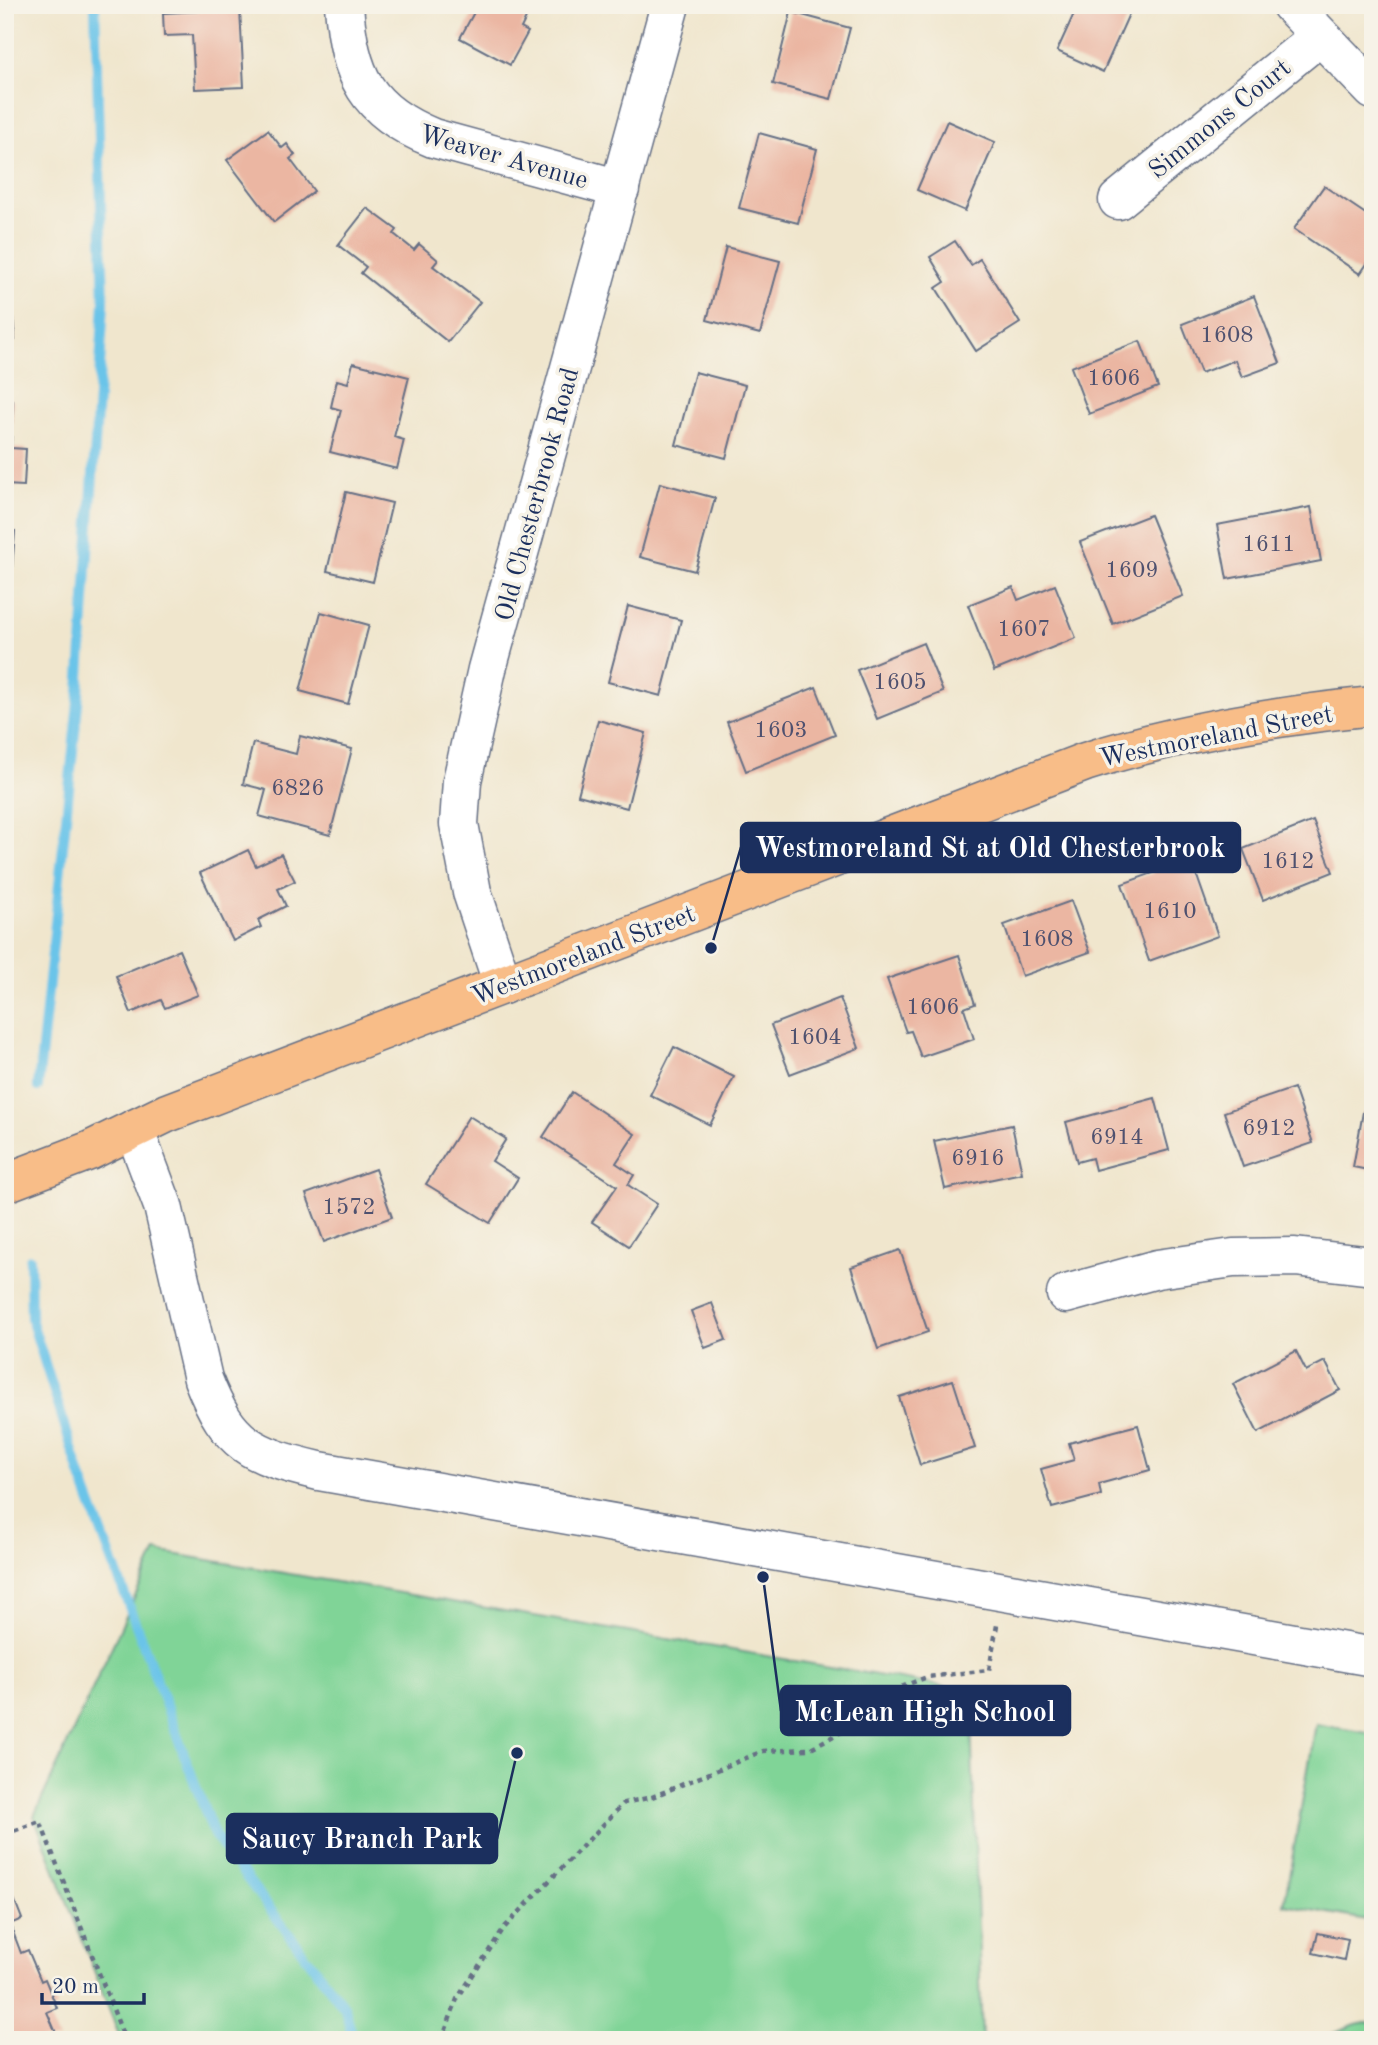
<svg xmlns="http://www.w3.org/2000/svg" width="1378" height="2045" font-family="'Old Standard TT',serif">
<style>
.green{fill:#80d497;stroke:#4e827a;stroke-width:2}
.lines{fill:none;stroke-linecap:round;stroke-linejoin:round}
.stream{stroke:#6bc4e9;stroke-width:10}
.building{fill:#ebb6a2}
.minor-casing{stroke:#666f85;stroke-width:41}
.major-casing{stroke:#666f85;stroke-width:41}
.path{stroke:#666f85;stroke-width:4.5;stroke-dasharray:5 5;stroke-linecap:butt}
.minor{stroke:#fff;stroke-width:38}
.major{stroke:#f8bd88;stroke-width:38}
.labels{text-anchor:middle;stroke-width:7;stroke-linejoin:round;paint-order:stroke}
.number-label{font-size:23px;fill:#4f516f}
.street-label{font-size:26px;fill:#1b2f5e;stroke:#f7f3e8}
.leader{fill:none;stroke:#1b2f5e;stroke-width:2.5}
.callout-dot{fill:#1b2f5e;stroke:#f7f3e8;stroke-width:2.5}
.callout{fill:#1b2f5e;stroke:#1b2f5e;stroke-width:2.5}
.callout-label{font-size:28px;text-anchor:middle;font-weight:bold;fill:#fff}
</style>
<rect width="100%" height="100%" fill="#f7f3e8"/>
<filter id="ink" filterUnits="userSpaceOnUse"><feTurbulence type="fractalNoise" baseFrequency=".0143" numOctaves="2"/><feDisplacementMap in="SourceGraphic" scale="14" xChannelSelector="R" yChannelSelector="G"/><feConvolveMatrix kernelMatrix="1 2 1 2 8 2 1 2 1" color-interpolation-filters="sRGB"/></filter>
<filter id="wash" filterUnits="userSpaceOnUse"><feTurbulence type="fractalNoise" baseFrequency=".00686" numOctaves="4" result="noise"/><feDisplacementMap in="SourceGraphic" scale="28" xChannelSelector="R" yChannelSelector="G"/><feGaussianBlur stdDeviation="1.57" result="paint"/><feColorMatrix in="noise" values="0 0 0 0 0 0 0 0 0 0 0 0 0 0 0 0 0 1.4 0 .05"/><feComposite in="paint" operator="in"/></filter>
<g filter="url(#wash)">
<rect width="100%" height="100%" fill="#f0e6cd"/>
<!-- green -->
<g class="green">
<polygon points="156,1551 970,1691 982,2040 121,2040 34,1816"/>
<polygon points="1316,1724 1373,1734 1373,1921 1284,1905"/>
<polygon points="1373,2022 1373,2040 1316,2040 1356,2025"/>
</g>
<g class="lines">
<!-- stream -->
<g class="stream">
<polyline points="38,1087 79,693 104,303 95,5"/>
<polyline points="30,1259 31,1319 80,1474 214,1835 345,2008 353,2040"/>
</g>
</g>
<g id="blocks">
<!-- building -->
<g class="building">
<polygon points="478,5 543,5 539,12 531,8 521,28 528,32 510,65 460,38"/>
<polygon points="1078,5 1133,5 1103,72 1057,51"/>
<polygon points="240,9 244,87 195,89 192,35 164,36 163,13"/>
<polygon points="791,12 850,28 831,99 773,84"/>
<polygon points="947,121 995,142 965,211 917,190"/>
<polygon points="268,130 282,148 287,144 295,155 290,159 314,191 274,222 227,160"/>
<polygon points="759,133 817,149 798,223 739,208"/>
<polygon points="1324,186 1373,219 1373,255 1360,274 1294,229"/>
<polygon points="367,208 397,230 394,234 414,250 419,244 438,260 433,266 480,302 448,342 361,273 366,267 338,245"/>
<polygon points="955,241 971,265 980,259 1020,323 976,351 936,288 945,282 930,257"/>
<polygon points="726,247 780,261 760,334 707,320"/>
<polygon points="5,270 9,270 15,340 5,341"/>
<polygon points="1254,296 1280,363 1242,377 1235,360 1201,373 1182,324"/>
<polygon points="1140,341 1158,387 1089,414 1071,367"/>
<polygon points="353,363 409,377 394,437 404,440 397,469 330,452 341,410 331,407 337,380 348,383"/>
<polygon points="695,372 745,385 726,458 676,445"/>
<polygon points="5,400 13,400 11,448 26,449 24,486 5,485"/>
<polygon points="660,483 715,498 695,571 640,557"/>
<polygon points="346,492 392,503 373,582 327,571"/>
<polygon points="1311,507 1321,561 1227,579 1217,525"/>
<polygon points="1150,515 1183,596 1113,624 1080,542"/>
<polygon points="5,530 15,531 8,619 5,619"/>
<polygon points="1055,585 1076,638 994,671 968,605 1013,587 1018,600"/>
<polygon points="628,606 681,620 661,696 608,682"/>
<polygon points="321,612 369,625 348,704 300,691"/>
<polygon points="923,643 943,692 877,719 857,670"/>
<polygon points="5,659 11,660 7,694 5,694"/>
<polygon points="816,687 835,735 746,771 727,722"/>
<polygon points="598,720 646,733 627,808 578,795"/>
<polygon points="300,736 352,749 330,835 259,816 266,790 243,784 253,743 296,754"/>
<polygon points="1313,821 1333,872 1263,900 1243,849"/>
<polygon points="1186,845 1218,936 1149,961 1122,884 1153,873 1148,858"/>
<polygon points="248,850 256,866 281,854 295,881 278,889 286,906 258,920 261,927 233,941 200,873"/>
<polygon points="1071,901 1090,952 1022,976 1004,925"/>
<polygon points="179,950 198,995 165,1008 161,1000 131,1013 116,976"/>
<polygon points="959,955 975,1004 964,1008 974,1039 921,1057 911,1031 906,1032 887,979"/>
<polygon points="840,998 859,1048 790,1074 771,1025"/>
<polygon points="674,1047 734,1077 710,1125 650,1095"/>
<polygon points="1294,1088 1313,1143 1243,1167 1224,1112"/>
<polygon points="572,1092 635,1134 616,1163 634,1175 628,1185 657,1204 629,1246 592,1222 617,1186 543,1137"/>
<polygon points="1155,1098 1169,1150 1095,1170 1092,1158 1077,1162 1066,1122"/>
<polygon points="1363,1112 1373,1114 1373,1171 1353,1167"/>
<polygon points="469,1116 506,1139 492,1161 518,1178 490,1223 426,1184"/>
<polygon points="1012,1125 1022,1173 945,1189 934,1141"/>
<polygon points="375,1169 392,1217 324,1242 306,1194"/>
<polygon points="900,1250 928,1332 878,1349 851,1267"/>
<polygon points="712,1303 726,1340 705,1348 691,1311"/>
<polygon points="1296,1351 1306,1371 1325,1361 1340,1390 1258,1433 1233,1384"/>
<polygon points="953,1380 975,1448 920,1465 899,1397"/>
<polygon points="1138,1425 1150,1470 1099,1484 1101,1495 1052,1508 1041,1469 1074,1460 1069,1443"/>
<polygon points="11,1891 22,1919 10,1924 21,1953 28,1950 41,1981 45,1979 57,2008 47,2012 59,2040 5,2040 5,1894"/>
<polygon points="1318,1933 1348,1939 1344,1960 1313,1953"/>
</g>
</g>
</g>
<g filter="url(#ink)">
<use href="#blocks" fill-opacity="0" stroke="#666f85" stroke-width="2"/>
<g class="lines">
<!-- minor casing -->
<g class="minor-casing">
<g id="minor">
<path d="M344,5C349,75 366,111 433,138L620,189"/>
<polyline points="1291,5 1373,90"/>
<polyline points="1118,200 1320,36"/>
<polyline points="503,985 472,892 459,824 462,781 487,669 670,5"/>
<path d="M134,1129L163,1206L203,1379C229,1446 252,1455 319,1471L1373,1657"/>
<polyline points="1066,1294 1157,1269 1233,1258 1295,1257 1373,1266"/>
</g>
</g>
<!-- major casing -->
<g class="major-casing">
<path id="major" d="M5,1183L89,1151L167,1113L1085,762C1177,732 1276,716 1373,706"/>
</g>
<!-- path -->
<g class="path">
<polyline points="5,1834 40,1821 125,2040"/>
<polyline points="442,2040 457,1999 504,1928 624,1803 652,1797 763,1751 809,1749 879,1712 901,1687 927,1677 989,1670 997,1625"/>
</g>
<!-- minor -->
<use href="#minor" class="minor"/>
<!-- major -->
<use href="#major" class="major"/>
</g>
</g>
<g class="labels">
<!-- number labels -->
<g class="number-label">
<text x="1227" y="342">1608</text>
<text x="1114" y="385">1606</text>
<text x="1269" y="551">1611</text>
<text x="1132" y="577">1609</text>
<text x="1024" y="636">1607</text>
<text x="900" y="689">1605</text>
<text x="781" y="737">1603</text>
<text x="298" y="795">6826</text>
<text x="1288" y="868">1612</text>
<text x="1170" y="918">1610</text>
<text x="1047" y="946">1608</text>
<text x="933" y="1014">1606</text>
<text x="815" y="1044">1604</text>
<text x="1269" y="1135">6912</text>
<text x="1117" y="1144">6914</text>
<text x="978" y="1165">6916</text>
<text x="349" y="1214">1572</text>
</g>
<!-- street labels -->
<g class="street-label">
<text transform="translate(1219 118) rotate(-39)" y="9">Simmons Court</text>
<text transform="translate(504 156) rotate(16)" y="9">Weaver Avenue</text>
<text transform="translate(536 494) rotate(-75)" y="9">Old Chesterbrook Road</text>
<text transform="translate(1216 735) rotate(-11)" y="9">Westmoreland Street</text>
<text transform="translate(583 954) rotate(-21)" y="9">Westmoreland Street</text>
</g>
</g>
<!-- callouts -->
<path class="leader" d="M711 948L741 847M763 1577L781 1711M517 1753L497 1839"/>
<g class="callout-dot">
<circle cx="711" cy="948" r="7"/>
<circle cx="763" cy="1577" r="7"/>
<circle cx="517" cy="1753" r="7"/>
</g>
<g class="callout">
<rect x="741" y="823" width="499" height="49" rx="7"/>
<rect x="781" y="1686" width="289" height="49" rx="7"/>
<rect x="227" y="1814" width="270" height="49" rx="7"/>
</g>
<g class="callout-label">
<text x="990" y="857">Westmoreland St at Old Chesterbrook</text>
<text x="925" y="1721">McLean High School</text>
<text x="362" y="1848">Saucy Branch Park</text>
</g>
<!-- margin -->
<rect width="1378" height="2045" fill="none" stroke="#f7f3e8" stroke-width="28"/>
<!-- scale -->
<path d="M42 1993v10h102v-10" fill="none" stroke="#1b2f5e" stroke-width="3.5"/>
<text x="52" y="1993" font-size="21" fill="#1b2f5e" stroke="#f7f3e8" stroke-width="5" paint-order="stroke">20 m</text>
</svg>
